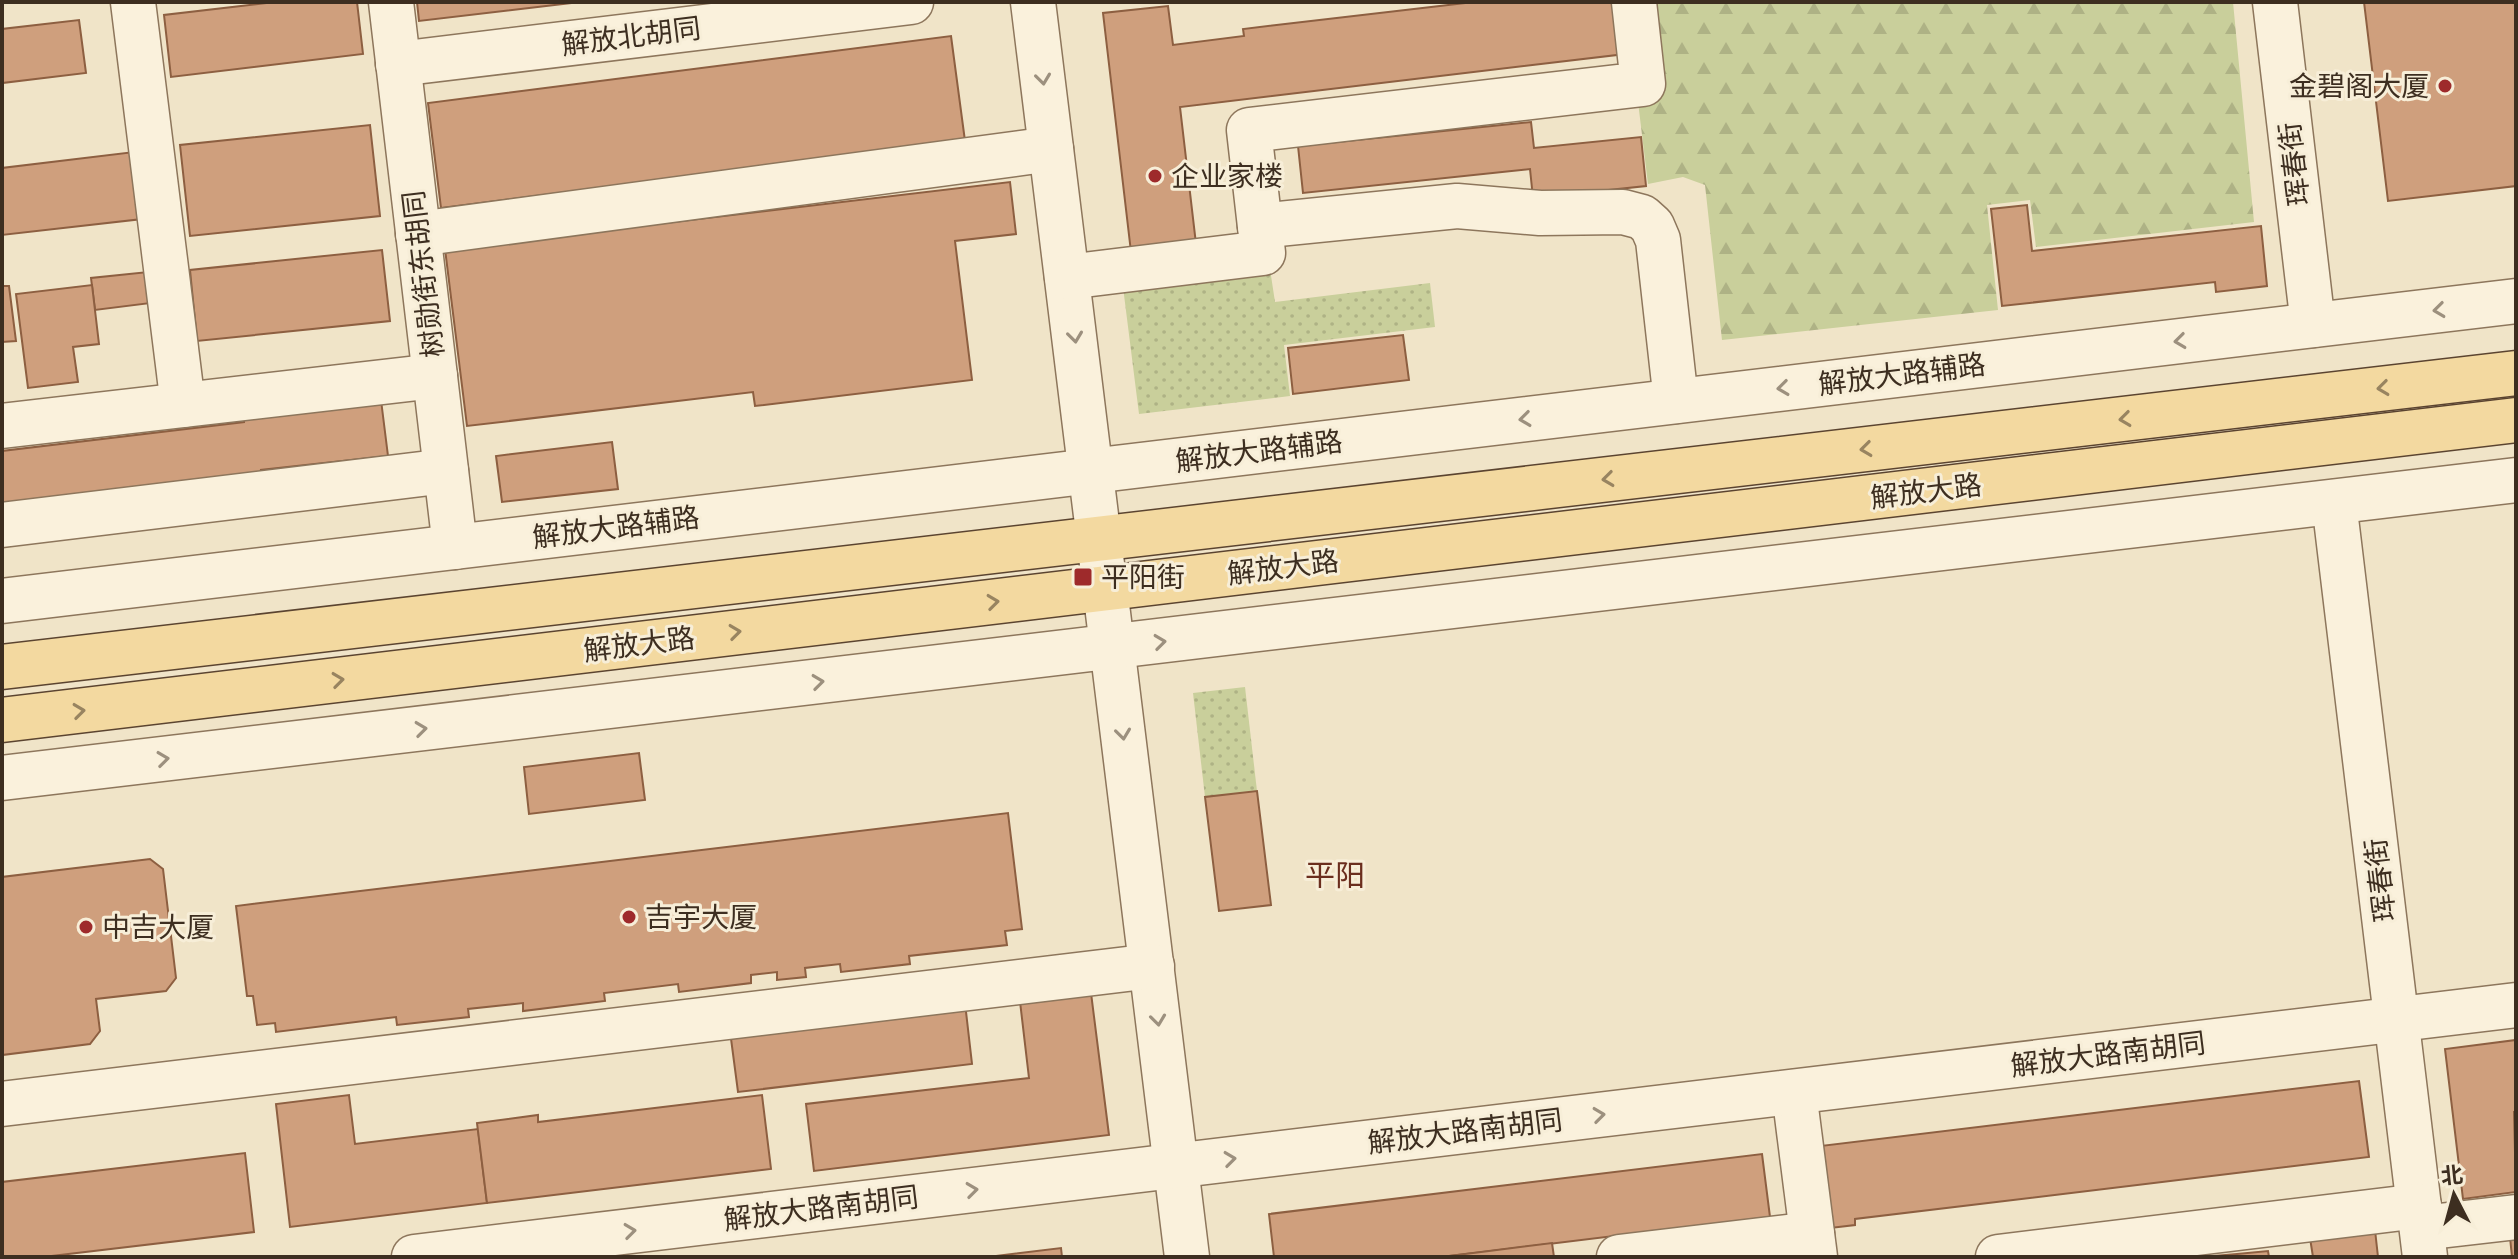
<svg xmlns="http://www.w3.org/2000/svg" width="2518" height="1259" font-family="Bitter,'Noto Sans SC',serif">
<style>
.grass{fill:url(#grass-dots)}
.forest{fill:url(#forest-firs)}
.building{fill:#cf9f7d;stroke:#8d5f41;stroke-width:2}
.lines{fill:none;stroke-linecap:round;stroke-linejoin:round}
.minor-casing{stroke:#8d765c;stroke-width:47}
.major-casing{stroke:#5b4430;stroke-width:47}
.minor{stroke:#faf1dc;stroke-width:44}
.major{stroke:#f3d9a0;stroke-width:44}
.oneway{stroke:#9c907e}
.oneway2{stroke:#988460}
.poi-dot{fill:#9e2a2b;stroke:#f7eed8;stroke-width:3}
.labels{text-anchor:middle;stroke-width:6;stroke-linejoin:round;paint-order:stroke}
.street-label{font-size:28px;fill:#3d2e20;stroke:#f7eed8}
.poi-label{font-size:28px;fill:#3d2e20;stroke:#f7eed8;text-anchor:start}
.neighbourhood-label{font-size:30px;fill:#6b2e1e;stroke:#f7eed8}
</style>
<defs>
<pattern id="grass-dots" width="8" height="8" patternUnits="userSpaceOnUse" patternTransform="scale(2)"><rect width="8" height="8" fill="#c9cf9b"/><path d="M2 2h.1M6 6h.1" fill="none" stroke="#aeb285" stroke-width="1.8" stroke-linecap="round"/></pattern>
<pattern id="forest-firs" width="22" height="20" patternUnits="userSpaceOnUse" patternTransform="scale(2)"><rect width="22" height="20" fill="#c9cf9b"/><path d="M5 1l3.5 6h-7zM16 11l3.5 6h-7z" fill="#aeb285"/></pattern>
</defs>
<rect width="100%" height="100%" fill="#f0e4c8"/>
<!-- grass -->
<g class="grass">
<polygon points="1270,269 1275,302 1430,283 1435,327 1284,345 1290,396 1139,414 1123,287"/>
<polygon points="1245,687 1257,791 1205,797 1193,693"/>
</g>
<!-- forest -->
<polygon class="forest" points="1650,2 2233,2 2254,222 2036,247 2030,200 1987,205 1998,310 1722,340 1705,185 1683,177 1648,184 1638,102"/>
<!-- building -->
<g class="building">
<polygon points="275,2 357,2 363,54 171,77 164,15"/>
<polygon points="417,2 580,2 419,21"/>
<polygon points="1474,2 1619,2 1625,54 1180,107 1196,244 1131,252 1103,13 1168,6 1173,45 1244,36 1243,29"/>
<polygon points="2364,2 2516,2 2516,186 2388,201"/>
<polygon points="79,20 86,73 2,83 2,29"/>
<polygon points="951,36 965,141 441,208 428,103"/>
<polygon points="1531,122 1534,148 1641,137 1646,186 1533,198 1530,169 1303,193 1298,146"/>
<polygon points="370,125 380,216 190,236 180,145"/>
<polygon points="134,152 142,219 2,235 2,168"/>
<polygon points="1010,182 1016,234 955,241 972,380 755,406 753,392 467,426 445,249"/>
<polygon points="2027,205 2032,251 2261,226 2267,286 2216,292 2215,282 2002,306 1991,209"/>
<polygon points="382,250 390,321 197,341 190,270"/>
<polygon points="148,272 151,303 95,310 91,278"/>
<polygon points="92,285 99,344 73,347 78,382 28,388 16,294"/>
<polygon points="2,286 9,286 16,341 2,342"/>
<polygon points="1403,335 1409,380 1293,394 1288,348"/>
<polygon points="381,400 388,456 261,470 262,476 2,507 2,451 244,422 244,416"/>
<polygon points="612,442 618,489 502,502 496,456"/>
<polygon points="639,753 645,800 529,814 524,767"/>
<polygon points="1257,791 1271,905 1219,911 1205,797"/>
<polygon points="1008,813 1022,929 1005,931 1007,945 909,956 910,964 841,972 840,964 805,968 806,977 777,980 777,972 751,975 751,983 679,992 678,984 604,993 605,1001 523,1011 523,1003 468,1009 469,1017 397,1025 396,1017 276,1032 275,1023 257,1025 253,996 247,996 236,906"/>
<polygon points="150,859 163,869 176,978 166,991 96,999 100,1031 90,1044 2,1055 2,877"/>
<polygon points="1090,985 1109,1135 814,1171 806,1104 1029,1078 1019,993"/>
<polygon points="965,1003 972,1064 738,1092 730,1031"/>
<polygon points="2516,1040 2516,1112 2514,1112 2516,1192 2463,1199 2445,1049"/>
<polygon points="2359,1081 2369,1157 1855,1219 1855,1225 1822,1229 1812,1147"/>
<polygon points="349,1095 355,1144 478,1129 487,1203 290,1227 276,1104"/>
<polygon points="762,1095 771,1169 487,1203 477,1123 538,1115 538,1122"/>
<polygon points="245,1153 254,1232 43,1257 2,1257 2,1182"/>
<polygon points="1762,1154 1770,1217 1441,1257 1274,1257 1269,1214"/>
<polygon points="2375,1230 2378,1257 2313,1257 2310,1238"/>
<polygon points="2516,1236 2516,1257 2512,1257 2510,1237"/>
<polygon points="1552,1243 1554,1257 1441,1257 1489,1251"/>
<polygon points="1061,1248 1062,1257 988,1257"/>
<polygon points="2268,1251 2269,1257 2202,1257 2237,1254"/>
</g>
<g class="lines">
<!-- minor casing -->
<g class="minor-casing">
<g id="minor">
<polyline points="133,2 183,405"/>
<polyline points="391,2 455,547"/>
<polyline points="1033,2 1187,1257"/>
<polyline points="2275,2 2313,325"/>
<polyline points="398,64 911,2"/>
<polyline points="1260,226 1457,206 1540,213 1623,212 1642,217 1652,226 1658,240 1676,401"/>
<polyline points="418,234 1051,149"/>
<polyline points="1067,277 1263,253 1249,130 1643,84 1634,2"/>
<polyline points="2,426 435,376"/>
<polyline points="2334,502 2425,1257"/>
<polyline points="2,525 446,471"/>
<polyline points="2,601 2516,301"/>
<polyline points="2,778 2516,480"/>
<polyline points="1794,1092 1815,1257"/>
<polyline points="2,1104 1152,966"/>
<polyline points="2422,1228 2516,1217"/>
<polyline points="414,1257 2516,1005"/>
<polyline points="1619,1257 1812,1234"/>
<polyline points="1998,1257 2419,1206"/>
</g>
</g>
<!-- major casing -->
<g class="major-casing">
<g id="major">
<polyline points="2,667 2516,373"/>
<polyline points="2,720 2516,420"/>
</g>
</g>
<!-- minor -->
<use href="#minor" class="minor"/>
<!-- major -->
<use href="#major" class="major"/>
</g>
<!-- one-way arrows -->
<defs><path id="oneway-chevron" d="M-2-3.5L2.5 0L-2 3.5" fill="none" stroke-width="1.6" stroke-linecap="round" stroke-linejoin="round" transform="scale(2)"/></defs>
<g class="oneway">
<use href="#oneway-chevron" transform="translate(1043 79) rotate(83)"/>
<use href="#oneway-chevron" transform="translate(2439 310) rotate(173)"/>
<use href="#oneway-chevron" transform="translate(1075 337) rotate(83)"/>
<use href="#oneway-chevron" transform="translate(2180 341) rotate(173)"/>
<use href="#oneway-chevron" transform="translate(1783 388) rotate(173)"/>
<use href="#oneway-chevron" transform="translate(1525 419) rotate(173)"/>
<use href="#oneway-chevron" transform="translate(1160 642) rotate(-7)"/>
<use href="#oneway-chevron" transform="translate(818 682) rotate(-7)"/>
<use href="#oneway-chevron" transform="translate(421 729) rotate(-7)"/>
<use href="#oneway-chevron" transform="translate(1123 734) rotate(83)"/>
<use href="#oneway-chevron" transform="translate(163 759) rotate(-7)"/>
<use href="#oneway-chevron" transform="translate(1158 1020) rotate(83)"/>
<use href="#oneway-chevron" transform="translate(1599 1115) rotate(-7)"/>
<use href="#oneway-chevron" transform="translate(1230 1159) rotate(-7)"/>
<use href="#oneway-chevron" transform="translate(972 1190) rotate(-7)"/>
<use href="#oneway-chevron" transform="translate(630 1231) rotate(-7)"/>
</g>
<g class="oneway2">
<use href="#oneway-chevron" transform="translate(2383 388) rotate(173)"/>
<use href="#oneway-chevron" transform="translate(2125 419) rotate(173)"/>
<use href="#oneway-chevron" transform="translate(1866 449) rotate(173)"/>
<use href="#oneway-chevron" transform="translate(1608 479) rotate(173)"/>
<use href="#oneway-chevron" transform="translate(993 602) rotate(-7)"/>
<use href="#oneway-chevron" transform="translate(735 632) rotate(-7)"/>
<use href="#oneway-chevron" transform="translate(338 680) rotate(-7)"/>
<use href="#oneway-chevron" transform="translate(79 711) rotate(-7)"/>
</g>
<!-- markers -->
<g class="poi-dot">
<circle cx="2445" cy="86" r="8"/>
<circle cx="1155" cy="176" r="8"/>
<rect x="1073" y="567" width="20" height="20" rx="4"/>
<circle cx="629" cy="917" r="8"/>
<circle cx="86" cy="927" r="8"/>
</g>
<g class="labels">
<!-- street labels -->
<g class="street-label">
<text transform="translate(631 36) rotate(-7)" y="10">解放北胡同</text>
<text transform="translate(2294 164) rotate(-97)" y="10">珲春街</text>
<text transform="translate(423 274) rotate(-97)" y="10">树勋街东胡同</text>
<text transform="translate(1902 374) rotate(-7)" y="10">解放大路辅路</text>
<text transform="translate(1259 451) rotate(-7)" y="10">解放大路辅路</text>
<text transform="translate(1926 491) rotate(-7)" y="10">解放大路</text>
<text transform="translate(616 527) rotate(-7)" y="10">解放大路辅路</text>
<text transform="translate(1283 567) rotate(-7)" y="10">解放大路</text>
<text transform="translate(639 644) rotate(-7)" y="10">解放大路</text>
<text transform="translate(2380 880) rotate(-97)" y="10">珲春街</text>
<text transform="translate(2108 1054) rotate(-7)" y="10">解放大路南胡同</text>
<text transform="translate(1465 1131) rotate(-7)" y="10">解放大路南胡同</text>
<text transform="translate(821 1208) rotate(-7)" y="10">解放大路南胡同</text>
</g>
<!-- poi labels -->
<g class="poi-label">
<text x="2429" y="96" text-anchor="end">金碧阁大厦</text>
<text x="1171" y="186">企业家楼</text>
<text x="1101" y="587">平阳街</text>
<text x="645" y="927">吉宇大厦</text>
<text x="102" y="937">中吉大厦</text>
</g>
<!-- neighbourhood labels -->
<g class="neighbourhood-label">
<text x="1335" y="886">平阳</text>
</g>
</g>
<!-- border -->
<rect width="2518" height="1259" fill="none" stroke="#3d2e20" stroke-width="8"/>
<!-- north arrow -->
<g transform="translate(2454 1195) rotate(354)" stroke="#f7eed8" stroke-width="6" paint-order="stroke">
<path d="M0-6L14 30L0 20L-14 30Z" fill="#3d2e20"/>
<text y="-12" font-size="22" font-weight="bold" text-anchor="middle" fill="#3d2e20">北</text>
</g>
</svg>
